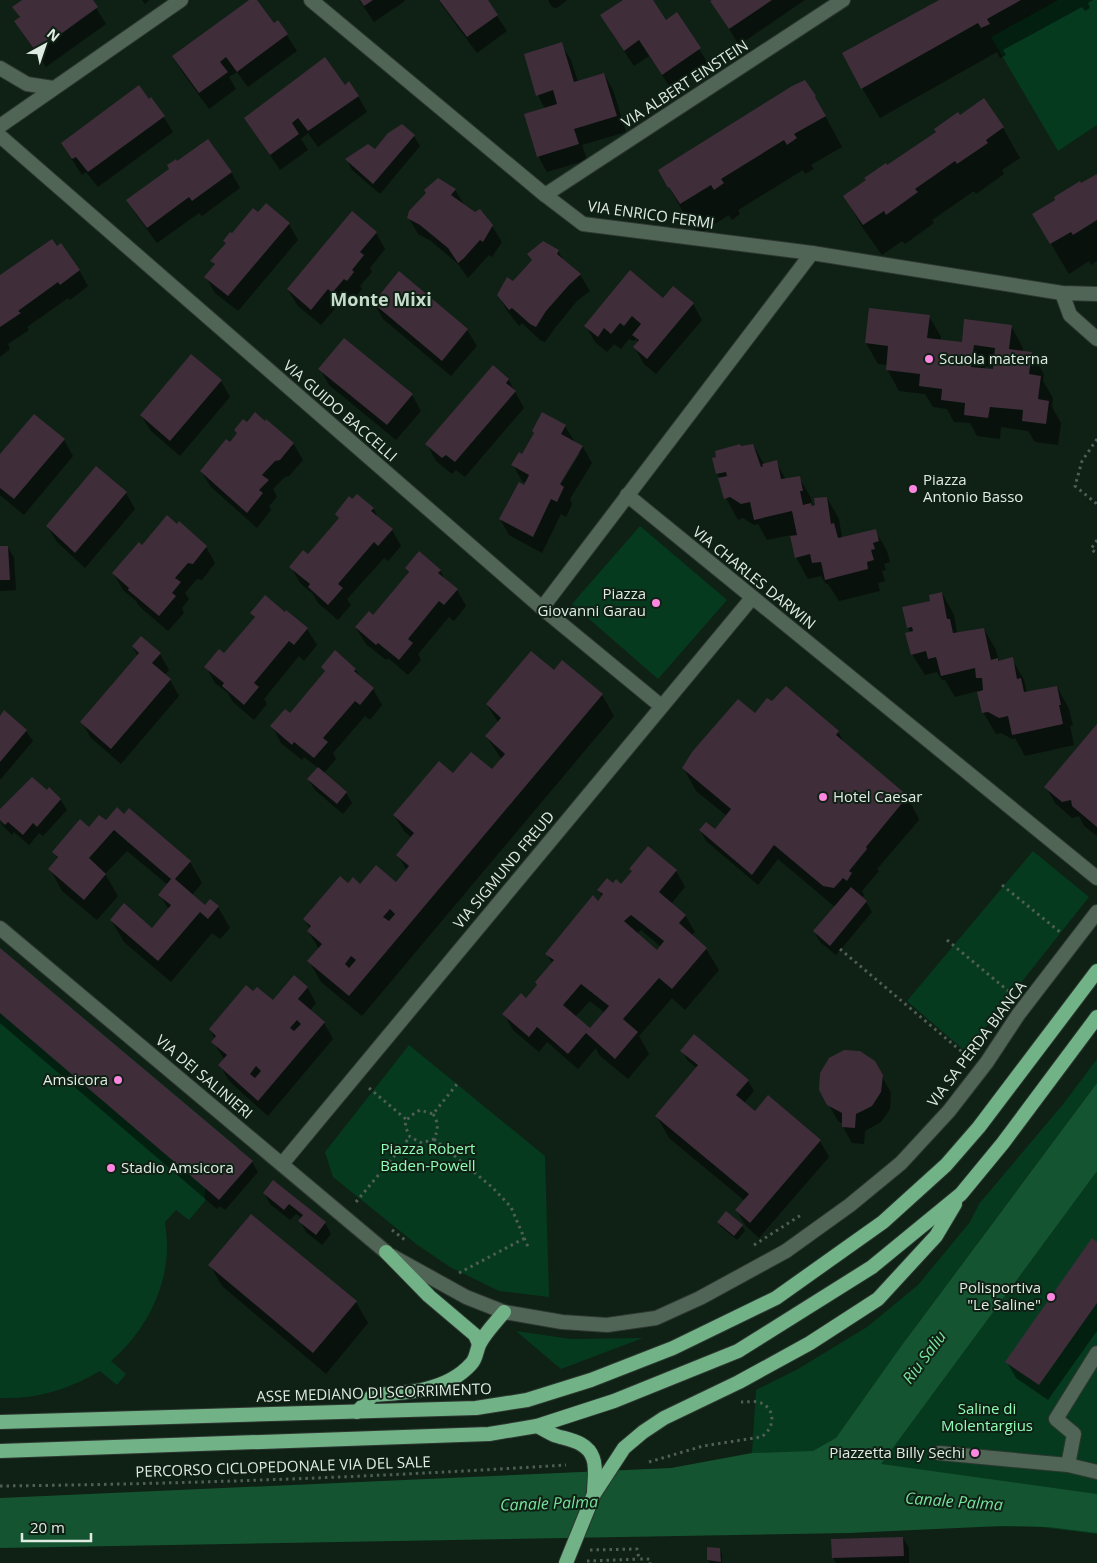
<svg xmlns="http://www.w3.org/2000/svg" width="1097" height="1563" font-family="'Open Sans',sans-serif">
<style>
.green{fill:#063a1e}
.water{fill:#155430}
.shadow{fill:#0007;fill-rule:evenodd}
.building{fill:#3f2d3a;fill-rule:evenodd}
.lines{fill:none;stroke-linecap:round;stroke-linejoin:round}
.service-casing{stroke:#2d3730;stroke-width:16}
.minor-casing{stroke:#2d3730;stroke-width:16}
.tertiary-casing{stroke:#2d3730;stroke-width:16}
.trunk-casing{stroke:#2d3730;stroke-width:16}
.path{stroke:#505f55;stroke-width:3;stroke-dasharray:2.5 4;stroke-linecap:butt}
.service{stroke:#516557;stroke-width:14}
.minor{stroke:#516557;stroke-width:14}
.tertiary{stroke:#516557;stroke-width:14}
.trunk{stroke:#72b287;stroke-width:14}
.poi-dot{fill:#fd86e1;stroke:#0f2015;stroke-width:2}
.labels{text-anchor:middle;stroke-width:4;stroke-linejoin:round;paint-order:stroke}
.street-label{font-size:15px;fill:#e0ebe2;stroke:#0f2015}
.poi-label{font-size:15px;fill:#e0ebe2;stroke:#0f2015;text-anchor:start}
.park-label{font-size:15px;fill:#91fcb5;stroke:#0f2015}
.water-label{font-size:16px;font-style:italic;fill:#77e29d;stroke:#0f2015}
.quarter-label{font-size:18px;font-weight:bold;fill:#c6ddcc;stroke:#0f2015}
</style>
<rect width="100%" height="100%" fill="#0f2015"/>
<!-- green -->
<g class="green">
<polygon points="1058,0 1097,0 1097,125 1058,151 991,37"/>
<polygon points="640,526 727,600 658,679 572,604"/>
<polygon points="1033,851 1089,897 966,1052 907,1001"/>
<path d="M0,948L237,1147L205,1188V1201L189,1220L176,1210L165,1222C166,1231 167,1240 167,1249C166,1292 143,1334 111,1361L126,1374L117,1385L100,1371C68,1390 37,1399 0,1398Z"/>
<polygon points="409,1045 545,1156 549,1297 499,1291 450,1267 416,1244 333,1177 325,1152"/>
<polygon points="1097,1059 1097,1083 899,1349 1097,1099 1097,1534 1032,1526 926,1527 805,1452 752,1453 756,1390 798,1369 867,1327 918,1285 970,1222 979,1204 1064,1103"/>
<polygon points="516,1331 571,1339 643,1338 561,1369"/>
</g>
<!-- water -->
<polygon class="water" points="1097,1083 1097,1171 881,1464 1097,1494 1097,1533 1048,1527 1001,1526 849,1533 0,1548 0,1498 671,1468 752,1453 813,1451 836,1438 902,1345"/>
<!-- shadow -->
<g class="shadow">
<polygon points="24,0 91,0 106,24 46,67 25,37 15,21 20,18 14,8"/>
<polygon points="142,0 149,0 145,4"/>
<polygon points="251,0 255,0 274,25 278,22 297,51 248,87 237,72 229,77 236,89 209,109 183,73 173,57"/>
<polygon points="359,0 404,0 405,1 374,22"/>
<polygon points="438,0 486,0 507,31 477,53"/>
<polygon points="548,0 567,0 557,8 552,7"/>
<polygon points="625,0 651,0 665,22 677,14 709,65 672,90 649,56 634,66 611,32"/>
<polygon points="715,0 805,0 739,45 712,2"/>
<polygon points="942,0 1093,0 1088,3 1090,8 1085,11 1082,7 1003,50 1006,55 1000,58 997,52 880,118 862,88"/>
<polygon points="561,44 571,60 578,82 604,74 613,90 626,132 582,145 587,160 547,172 538,156 545,109 538,95"/>
<polygon points="804,82 815,97 842,147 811,165 814,169 805,174 803,170 738,210 740,214 732,220 729,215 699,234 688,217 686,217 669,187"/>
<polygon points="344,86 358,96 367,112 318,147 308,133 301,139 308,150 280,170 245,118"/>
<polygon points="163,116 173,132 98,187 86,172 82,175 62,144"/>
<polygon points="960,116 1003,128 1020,158 1002,170 1004,174 976,194 974,191 932,220 934,223 905,244 902,241 882,255 862,227 845,196"/>
<polygon points="414,136 420,146 380,194 352,170 347,159"/>
<polygon points="231,172 240,188 202,216 199,213 157,243 137,216 128,200"/>
<polygon points="1097,175 1097,261 1091,265 1089,261 1069,274 1033,214"/>
<polygon points="455,190 465,206 492,226 502,242 492,257 489,255 468,278 458,264 431,241 418,234 409,218"/>
<polygon points="258,214 289,224 298,240 238,311 215,293 206,277 215,266 212,261"/>
<polygon points="376,233 385,249 370,268 372,272 360,286 362,289 356,296 354,294 342,308 338,305 321,325 298,306 288,290"/>
<polygon points="57,247 79,270 88,286 70,300 68,298 27,327 29,330 8,344 10,349 0,357 0,277"/>
<polygon points="558,251 564,261 580,275 590,291 577,301 555,328 545,342 540,340 522,323 519,326 508,312 498,295 513,283"/>
<polygon points="399,273 467,330 477,346 451,376 383,319 374,303"/>
<polygon points="663,299 693,304 702,320 656,374 644,364 635,348 638,343 636,339 634,341 629,339 621,349 614,344 607,352 595,342 586,326"/>
<path d="M929,316L941,337V341L963,344L1011,326L1023,348V352L1031,353L1044,374L1043,381L1053,398L1052,407L1061,423L1058,445L1035,442L1028,431L1001,427L1000,439L977,436L970,423L954,422L947,409L933,407L925,394L899,391L887,369V365L878,364L866,343ZM985,366L994,367V371L985,370Z"/>
<polygon points="344,339 412,395 421,411 396,440 329,385 320,369"/>
<polygon points="508,379 524,408 465,477 456,470 452,474 436,461 427,444"/>
<polygon points="221,381 230,397 180,456 151,431 141,415"/>
<polygon points="247,424 293,443 303,460 289,476 285,477 273,489 277,497 269,506 271,510 257,528 211,487 201,471 230,443 238,434 236,431"/>
<path d="M565,426L575,442L583,447L592,463L570,499L572,504L566,517L561,514L542,553L509,535L500,519L526,483L522,481L513,465L523,456L535,434ZM577,453H580L557,490L555,489Z"/>
<polygon points="64,440 73,456 24,515 0,495 0,456"/>
<polygon points="753,445 764,464 776,461 786,480 799,477 811,498 813,507 827,498 839,519 842,538 875,530 887,551 890,562 884,564 886,570 882,571 885,581 878,583 880,591 839,601 828,584 826,584 821,576 808,579 796,557 791,535 767,540 758,524 754,525 743,518 738,520 726,498 721,479 717,474 741,448"/>
<polygon points="126,493 135,509 85,568 57,542 47,526"/>
<polygon points="373,508 379,519 392,530 401,546 388,561 384,558 347,599 351,605 338,620 318,603 313,594 300,583 291,567 308,556 340,519 336,514"/>
<polygon points="8,547 14,558 16,590 0,591 0,548"/>
<polygon points="142,547 206,547 215,563 202,580 197,579 185,593 189,599 182,608 184,613 168,631 139,606 136,601 123,590 114,574"/>
<polygon points="406,568 440,570 445,580 457,590 466,606 454,621 449,617 418,654 421,660 408,675 388,658 386,660 366,644 356,628 374,616 409,574"/>
<polygon points="942,593 954,615 957,633 984,629 996,650 999,662 1012,659 1024,680 1027,692 1057,687 1069,709 1073,726 1070,726 1074,745 1025,756 1015,738 1012,739 1001,733 996,734 983,712 978,691 955,697 945,680 942,680 937,672 925,675 912,654 911,633 908,628 931,602"/>
<polygon points="287,612 307,629 317,645 304,661 299,656 264,699 267,704 254,720 233,702 228,693 215,683 206,667 224,655 255,619 252,613 285,614"/>
<polygon points="133,647 160,654 169,670 164,676 170,680 179,696 121,764 91,738 82,722 138,656"/>
<polygon points="335,652 356,670 361,678 373,689 382,705 370,720 365,716 333,753 336,759 324,773 346,793 352,803 343,814 315,790 308,779 318,768 304,757 302,760 281,743 272,726 290,715 325,672 322,667"/>
<polygon points="558,675 602,695 614,716 362,1016 321,982 309,961 319,949 308,931 310,929 305,919 348,885 364,889 396,883 407,871 398,855 412,838 404,831 394,815 457,778 492,771 502,760 486,736 498,722 487,705"/>
<polygon points="755,714 838,732 845,744 906,795 918,817 919,820 877,869 879,871 862,891 864,895 862,898 866,902 872,912 836,955 820,942 814,931 835,907 778,859 758,885 706,841 700,830 715,831 727,816 696,791 684,769"/>
<polygon points="0,718 26,731 33,741 0,780"/>
<polygon points="1097,726 1097,836 1084,826 1079,816 1072,818 1055,803 1046,787"/>
<polygon points="47,792 60,799 67,810 43,836 39,833 29,845 14,832 12,835 3,826 0,821 0,812"/>
<polygon points="106,822 190,862 202,883 192,895 205,907 218,907 230,928 220,939 212,933 171,982 124,942 111,920 152,929 169,910 160,895 168,885 127,851 105,874 118,896 97,920 62,891 50,869 58,860 54,852 89,828"/>
<path d="M676,871L685,887L671,904L685,915L695,932L691,935L706,949L719,970L685,1010L672,998L639,1036L649,1054L628,1079L599,1055L596,1048L578,1069L547,1042L539,1052L513,1030L504,1014L526,1000L538,986L552,963L547,954L593,897L599,902L602,897L599,890L613,885L622,886ZM641,930L661,947L657,952L636,934ZM590,1001L605,1013L590,1031L575,1017Z"/>
<polygon points="0,950 252,1162 258,1172 225,1210 220,1206 217,1209 0,1023"/>
<polygon points="307,987 316,1003 310,1011 324,1023 333,1039 268,1116 229,1081 220,1065 225,1060 213,1042 215,1039 210,1029 254,993 273,1002"/>
<polygon points="682,1051 748,1081 754,1091 744,1103 755,1112 820,1141 829,1157 759,1238 746,1226 736,1210 745,1201 669,1138 657,1117 697,1068 688,1061"/>
<polygon points="874,1062 891,1093 890,1109 881,1122 865,1131 864,1144 852,1143 843,1127 843,1124 838,1121 820,1089"/>
<polygon points="274,1182 325,1223 331,1234 322,1245 306,1232 300,1221 302,1218 296,1214 290,1220 270,1204 264,1193"/>
<polygon points="726,1213 742,1226 745,1231 737,1240 721,1227 718,1222"/>
<polygon points="1097,1243 1097,1331 1048,1400 1016,1378 1007,1362"/>
<polygon points="210,1265 356,1302 368,1323 326,1374 222,1286"/>
<polygon points="903,1538 909,1548 909,1563 836,1563 833,1557"/>
<polygon points="719,1549 722,1554 722,1563 710,1563 708,1560"/>
</g>
<!-- building -->
<g class="building">
<polygon points="22,0 93,0 98,7 36,52 14,21 20,17 12,7"/>
<polygon points="249,0 257,0 274,23 278,20 288,34 237,72 226,57 220,62 228,72 199,93 172,56"/>
<polygon points="360,0 373,0 364,6"/>
<polygon points="439,0 488,0 498,15 467,37"/>
<polygon points="623,0 653,0 666,20 677,12 701,48 662,75 639,40 624,51 600,15"/>
<polygon points="712,0 772,0 729,29 710,1"/>
<polygon points="939,0 1021,0 987,19 990,24 981,28 978,23 861,89 842,53"/>
<polygon points="562,42 574,82 604,73 617,116 574,129 579,144 537,157 524,114 557,104 553,90 536,96 524,54"/>
<polygon points="325,57 345,85 349,81 359,96 308,131 298,118 292,123 299,134 270,155 244,118"/>
<polygon points="805,80 816,96 815,97 826,116 794,134 797,138 787,145 784,140 721,179 724,183 714,190 711,185 680,204 669,187 668,188 658,170 792,86"/>
<polygon points="139,85 149,99 151,97 165,116 88,172 76,157 72,159 61,143"/>
<polygon points="984,98 1004,127 986,140 988,143 957,164 955,161 915,189 918,192 886,215 884,211 863,225 843,196 866,180 864,178 886,163 887,165 936,132 934,129 958,112 960,115"/>
<polygon points="402,124 415,135 373,184 345,159 368,144 375,149 388,133"/>
<polygon points="208,139 232,172 192,201 189,197 147,228 126,200 169,169 167,165 176,159 177,161"/>
<polygon points="1097,174 1097,220 1073,235 1071,232 1050,244 1032,214 1055,200 1054,197 1080,181 1081,183"/>
<polygon points="438,178 456,189 451,195 475,212 480,209 493,225 483,242 480,240 464,258 458,263 448,248 420,225 407,218 409,211 426,193 424,190"/>
<polygon points="266,203 290,223 228,296 204,277 215,264 210,261 226,243 223,241 230,232 232,233 253,208 258,212"/>
<polygon points="352,211 377,232 360,252 364,255 352,270 354,272 347,281 344,279 332,293 328,289 311,310 287,289"/>
<polygon points="52,239 57,246 61,243 80,270 60,285 58,282 18,311 21,313 0,327 0,275"/>
<polygon points="543,241 559,250 557,254 581,274 569,285 546,311 536,327 530,324 512,308 509,310 497,295 507,277 513,281 532,260 527,254"/>
<polygon points="630,270 663,298 673,286 694,303 647,359 633,347 639,340 632,335 641,324 632,316 624,326 620,323 611,334 604,328 598,337 584,326"/>
<polygon points="399,271 468,329 442,361 373,303"/>
<path d="M869,308L930,315L927,338L962,342L964,319L1012,325L1009,349L1032,352L1029,374L1041,376L1038,399L1049,401L1046,424L1022,421L1023,410L990,407L988,418L964,415L965,403L941,400L942,389L919,386L920,374L886,370L888,346L865,343ZM974,345L995,348L993,369L971,367Z"/>
<polygon points="344,338 413,394 387,425 318,369"/>
<polygon points="191,354 222,380 170,441 140,415"/>
<polygon points="493,365 509,379 506,383 516,391 455,462 446,455 442,458 425,444"/>
<polygon points="255,412 265,421 266,419 294,443 280,460 275,461 262,475 269,480 259,490 263,493 247,513 200,471 226,439 230,442 237,433 234,430 243,419 247,422"/>
<polygon points="542,412 566,425 561,434 583,446 560,484 564,487 557,502 551,499 533,537 499,519 519,482 524,485 529,475 511,465 519,452 522,454 534,433 532,431"/>
<polygon points="34,414 65,439 14,499 0,488 0,454"/>
<polygon points="740,444 741,446 753,444 761,467 763,466 762,464 777,460 781,479 800,476 803,491 800,491 803,505 811,503 812,506 815,505 814,498 827,497 831,524 834,523 838,538 876,529 879,541 873,543 875,549 871,550 874,560 867,562 868,569 825,580 821,562 812,563 810,554 795,558 790,536 797,535 792,511 754,520 750,502 741,504 730,497 724,499 718,478 727,476 726,472 716,474 712,458 716,457 715,451"/>
<polygon points="96,466 127,492 75,553 46,526"/>
<polygon points="357,494 374,508 371,511 393,529 378,546 374,542 338,584 343,588 328,605 308,587 310,584 289,567 303,550 308,554 339,518 335,514 349,496 352,499"/>
<polygon points="167,515 177,524 179,521 207,546 193,564 188,563 175,578 181,582 172,593 176,596 159,616 128,590 129,588 112,573 139,542 142,545"/>
<polygon points="0,546 8,546 10,580 0,580"/>
<polygon points="419,551 441,570 438,573 458,589 444,605 439,601 408,639 413,643 399,660 378,643 376,645 355,627 369,611 373,615 409,572 405,568"/>
<polygon points="942,592 947,619 950,619 953,633 984,628 991,660 998,658 998,661 1013,657 1017,679 1021,678 1024,692 1057,686 1061,705 1059,705 1063,724 1012,735 1008,716 999,718 988,712 982,713 977,692 983,690 982,678 976,678 975,668 941,676 936,657 928,659 926,651 911,655 905,633 913,631 912,627 907,628 902,607 930,601 929,595"/>
<polygon points="265,595 285,612 286,610 308,628 294,645 289,641 254,683 259,687 244,705 222,686 224,683 204,667 219,649 224,653 255,617 250,613"/>
<polygon points="141,636 161,653 152,663 171,679 111,749 80,722 139,653 132,646"/>
<polygon points="335,650 356,669 354,671 374,688 360,705 355,701 323,738 328,742 314,758 294,742 292,745 270,726 285,709 290,713 325,671 321,667"/>
<path d="M531,651L554,670L562,660L603,694L349,996L307,961L322,944L307,931L311,926L303,919L340,876L348,883L353,877L360,884L376,865L396,882L409,866L396,855L414,833L393,815L439,761L453,773L471,752L492,769L505,754L485,736L501,718L486,704ZM390,909L395,914L389,921L383,917ZM351,956L356,960L349,968L345,964Z"/>
<polygon points="786,686 839,731 836,735 908,796 866,847 867,849 849,871 852,873 847,881 843,878 834,888 823,886 774,845 752,875 699,830 706,822 715,829 731,809 682,768 692,752 738,699 755,713 767,698 772,701"/>
<polygon points="4,710 27,730 0,762 0,716"/>
<polygon points="1097,724 1097,827 1072,806 1071,800 1062,802 1044,787"/>
<polygon points="318,767 347,792 337,804 307,779"/>
<polygon points="32,777 47,790 49,787 61,799 37,827 33,823 23,835 8,822 5,825 0,820 0,809"/>
<polygon points="117,807 124,814 129,808 191,861 175,879 205,905 210,899 219,906 208,919 200,912 158,961 110,920 124,903 152,928 171,905 158,895 171,879 114,830 89,858 106,874 84,900 48,869 58,857 52,852 80,819 89,827 99,815 106,820"/>
<path d="M648,846L677,870L659,892L686,915L679,923L707,948L672,989L659,978L623,1019L638,1032L615,1059L586,1033L568,1054L537,1027L529,1037L502,1014L521,993L526,998L537,985L535,982L554,960L545,954L593,895L598,901L603,894L597,890L607,878L613,883L616,879L621,884L632,871L629,869ZM631,915L664,941L657,950L624,921ZM581,984L609,1006L590,1028L563,1005Z"/>
<polygon points="851,887 867,901 830,946 813,931"/>
<polygon points="0,948 253,1161 219,1200 0,1013"/>
<path d="M294,975L308,987L298,999L325,1022L258,1101L218,1065L227,1055L211,1042L216,1036L209,1029L246,985L253,991L257,987L273,1000ZM297,1020L301,1024L294,1031L290,1028ZM256,1066L261,1071L255,1078L250,1074Z"/>
<polygon points="694,1034 749,1080 736,1095 755,1111 768,1095 821,1140 750,1223 735,1210 749,1194 655,1116 698,1065 680,1051"/>
<polygon points="844,1050 860,1051 875,1061 883,1075 881,1092 872,1106 856,1114 855,1128 842,1127 842,1113 827,1105 819,1090 820,1073 829,1058"/>
<polygon points="273,1180 326,1222 316,1235 298,1221 303,1215 289,1204 284,1210 263,1193"/>
<polygon points="726,1211 743,1225 734,1236 717,1222"/>
<polygon points="251,1214 357,1301 313,1353 208,1265"/>
<polygon points="1092,1238 1097,1242 1097,1303 1039,1385 1005,1362"/>
<polygon points="903,1537 904,1556 832,1558 831,1539"/>
<polygon points="707,1547 720,1548 721,1562 707,1560"/>
</g>
<g class="lines">
<!-- service casing -->
<g class="service-casing">
<polyline id="service" points="1068,1465 1074,1434 1056,1419 1097,1353"/>
</g>
<!-- minor casing -->
<g class="minor-casing">
<g id="minor">
<polyline points="311,0 545,195 583,224 812,253 1062,293 1097,294"/>
<polyline points="0,136 542,608 661,706"/>
<polyline points="545,195 843,0"/>
<polyline points="1062,293 1070,315 1097,339"/>
<polyline points="627,495 1097,878"/>
<polyline points="542,608 812,253"/>
<polyline points="282,1164 752,598"/>
<polyline points="392,1256 466,1297 504,1312 562,1322 607,1325 656,1318 700,1298 786,1251 850,1205 901,1163 949,1111 987,1062 1018,1015 1097,912"/>
<polyline points="939,1453 1068,1465 1097,1472"/>
</g>
</g>
<!-- tertiary casing -->
<g class="tertiary-casing">
<g id="tertiary">
<polyline points="0,68 27,84 53,88"/>
<polyline points="0,126 181,0"/>
<polyline points="0,928 386,1252"/>
</g>
</g>
<!-- trunk casing -->
<g class="trunk-casing">
<g id="trunk">
<polyline points="386,1252 429,1296 475,1335 479,1344"/>
<path d="M357,1412L373,1395C407,1393 447,1391 471,1364C477,1358 476,1350 480,1343C486,1332 496,1322 504,1312"/>
<polyline points="0,1422 476,1408 527,1400 591,1380 673,1348 776,1298 883,1222 946,1165 979,1127 1097,971"/>
<path d="M537,1426C543,1429 548,1432 554,1435C568,1440 587,1441 593,1458C597,1468 594,1482 594,1493"/>
<polyline points="0,1451 489,1434 537,1426 614,1401 738,1351 872,1267 961,1194 1003,1143 1097,1017"/>
<polyline points="566,1563 594,1494 624,1448 643,1432 664,1418 739,1382 810,1343 878,1299 936,1236 955,1204"/>
</g>
</g>
<!-- path -->
<g class="path">
<polyline points="1097,439 1082,461 1075,486 1097,504"/>
<polyline points="1097,540 1091,549 1097,554"/>
<polyline points="1002,885 1060,932"/>
<polyline points="947,940 1012,994"/>
<polyline points="840,949 968,1057"/>
<polyline points="369,1088 407,1120"/>
<path d="M433,1114C439,1123 438,1130 434,1139L422,1143L410,1137L405,1126C407,1117 412,1115 420,1110L433,1114L457,1084"/>
<polyline points="434,1139 492,1187 511,1207 528,1247"/>
<polyline points="356,1202 410,1137"/>
<polyline points="392,1230 405,1240"/>
<polyline points="754,1245 801,1215"/>
<polyline points="459,1273 525,1238"/>
<path d="M649,1462L703,1446L761,1437C775,1429 777,1407 758,1402C753,1401 747,1402 741,1402"/>
<path d="M0,1486C189,1484 377,1477 566,1465"/>
<polyline points="590,1550 637,1549 639,1559 650,1559 650,1563"/>
<polyline points="587,1561 639,1559"/>
</g>
<!-- service -->
<use href="#service" class="service"/>
<!-- minor -->
<use href="#minor" class="minor"/>
<!-- tertiary -->
<use href="#tertiary" class="tertiary"/>
<!-- trunk -->
<use href="#trunk" class="trunk"/>
</g>
<!-- markers -->
<g class="poi-dot">
<circle cx="929" cy="359" r="5"/>
<circle cx="913" cy="489" r="5"/>
<circle cx="656" cy="603" r="5"/>
<circle cx="823" cy="797" r="5"/>
<circle cx="118" cy="1080" r="5"/>
<circle cx="111" cy="1168" r="5"/>
<circle cx="1051" cy="1297" r="5"/>
<circle cx="975" cy="1453" r="5"/>
</g>
<g class="labels">
<!-- street labels -->
<g class="street-label">
<text transform="translate(685 84) rotate(-33)" y="5">VIA ALBERT EINSTEIN</text>
<text transform="translate(651 215) rotate(8)" y="5">VIA ENRICO FERMI</text>
<text transform="translate(340 411) rotate(41)" y="5">VIA GUIDO BACCELLI</text>
<text transform="translate(754 578) rotate(39)" y="5">VIA CHARLES DARWIN</text>
<text transform="translate(504 870) rotate(-50)" y="5">VIA SIGMUND FREUD</text>
<text transform="translate(977 1044) rotate(-53)" y="5">VIA SA PERDA BIANCA</text>
<text transform="translate(204 1077) rotate(40)" y="5">VIA DEI SALINIERI</text>
<text transform="translate(374 1393) rotate(-2)" y="5">ASSE MEDIANO DI SCORRIMENTO</text>
<text transform="translate(283 1467) rotate(-2)" y="5">PERCORSO CICLOPEDONALE VIA DEL SALE</text>
</g>
<!-- poi labels -->
<g class="poi-label">
<text x="939" y="364">Scuola materna</text>
<text x="923" y="485">Piazza<tspan x="923" dy="17">Antonio Basso</tspan></text>
<text x="646" y="599" text-anchor="end">Piazza<tspan x="646" dy="17">Giovanni Garau</tspan></text>
<text x="833" y="802">Hotel Caesar</text>
<text x="108" y="1085" text-anchor="end">Amsicora</text>
<text x="121" y="1173">Stadio Amsicora</text>
<text x="1041" y="1293" text-anchor="end">Polisportiva<tspan x="1041" dy="17">"Le Saline"</tspan></text>
<text x="965" y="1458" text-anchor="end">Piazzetta Billy Sechi</text>
</g>
<!-- park labels -->
<g class="park-label">
<text x="428" y="1154">Piazza Robert<tspan x="428" dy="17">Baden-Powell</tspan></text>
<text x="987" y="1414">Saline di<tspan x="987" dy="17">Molentargius</tspan></text>
</g>
<!-- water labels -->
<g class="water-label">
<text transform="translate(924 1357) rotate(-53)" y="6">Riu Saliu</text>
<text transform="translate(954 1501) rotate(4)" y="6">Canale Palma</text>
<text transform="translate(549 1503) rotate(-2)" y="6">Canale Palma</text>
</g>
<!-- quarter labels -->
<g class="quarter-label">
<text x="381" y="306">Monte Mixi</text>
</g>
</g>
<!-- north arrow -->
<g transform="translate(45 45) rotate(40)" stroke="#0f2015" stroke-width="4" paint-order="stroke">
<path d="M0-4L9 19L0 12L-9 19Z" fill="#e0ebe2"/>
<text y="-8" font-size="14" font-weight="bold" text-anchor="middle" fill="#e0ebe2">N</text>
</g>
<!-- scale -->
<path d="M22 1533v8h69v-8" fill="none" stroke="#e0ebe2" stroke-width="2.5"/>
<text x="30" y="1533" font-size="15" fill="#e0ebe2" stroke="#0f2015" stroke-width="4" paint-order="stroke">20 m</text>
</svg>
